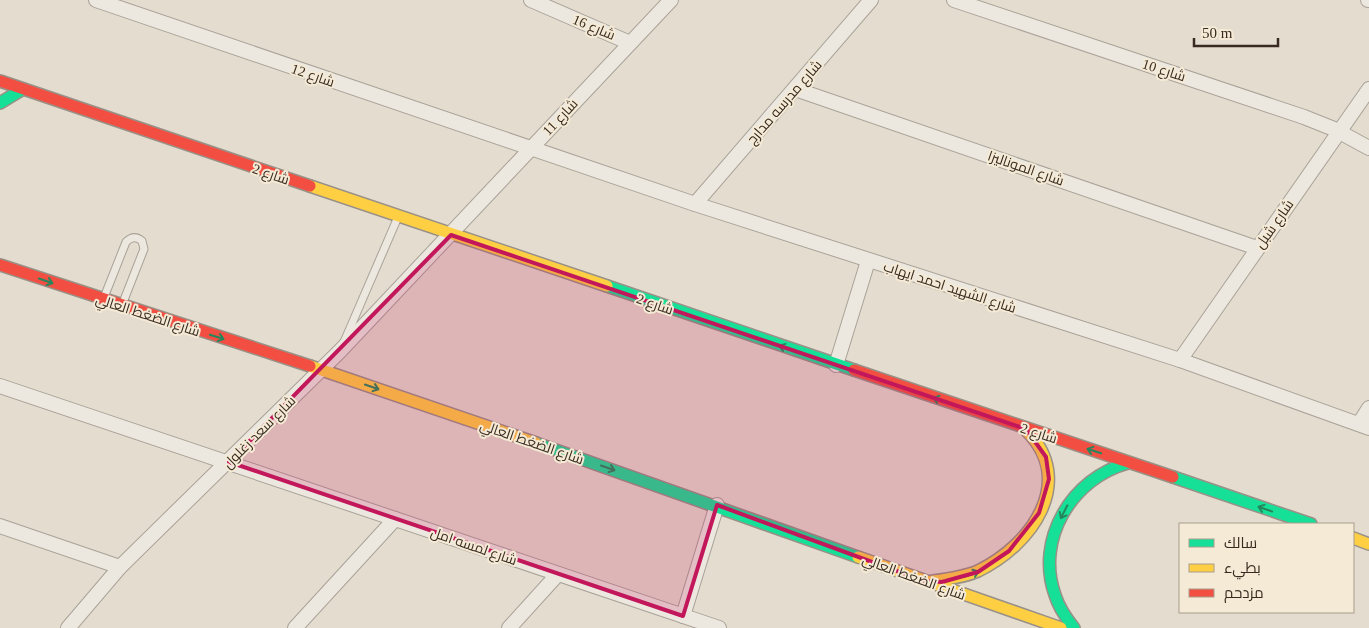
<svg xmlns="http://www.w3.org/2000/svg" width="1369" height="628" font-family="'Times New Roman',Cairo,serif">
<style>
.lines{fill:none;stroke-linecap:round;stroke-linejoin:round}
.lane-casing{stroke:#a9a298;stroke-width:9}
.street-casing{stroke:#a9a298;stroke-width:16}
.fast-casing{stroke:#999187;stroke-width:14}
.slow-casing{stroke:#999187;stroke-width:14}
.jam-casing{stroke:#999187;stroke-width:14}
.lane{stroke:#ece8e0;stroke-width:7}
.street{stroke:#ece8e0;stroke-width:14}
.fast{stroke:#16e098;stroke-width:11}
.slow{stroke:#ffcf43;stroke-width:11}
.jam{stroke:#f24e42;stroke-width:11}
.oneway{stroke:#27855c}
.marked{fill:#c2185b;fill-opacity:0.2;stroke:#c2185b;stroke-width:4;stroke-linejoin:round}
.labels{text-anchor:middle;stroke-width:4;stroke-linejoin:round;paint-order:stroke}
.street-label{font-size:14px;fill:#382a20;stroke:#f4ead5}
</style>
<rect width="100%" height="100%" fill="#e4dcce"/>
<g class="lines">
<!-- lane casing -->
<g class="lane-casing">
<g id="lane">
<path d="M103,300L126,242C131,237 136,236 142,241L144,249L122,305"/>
<polyline points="344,342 398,217"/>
</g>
</g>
<!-- street casing -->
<g class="street-casing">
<g id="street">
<polyline points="96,0 695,204 1180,360 1369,428"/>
<polyline points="531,0 630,43"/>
<polyline points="954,0 1304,117 1334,129 1369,148"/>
<polyline points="1368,0 1369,0"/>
<polyline points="795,89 1257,248"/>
<polyline points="695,204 871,0"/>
<polyline points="1180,360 1369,89"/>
<polyline points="836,365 868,261"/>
<polyline points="0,386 719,628"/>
<polyline points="1359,424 1369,408"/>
<polyline points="0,526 120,567"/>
<polyline points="683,616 717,505"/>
<polyline points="68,628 120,567 340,351 671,0"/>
<polyline points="295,628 395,519"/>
<polyline points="509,628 558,574"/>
</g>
</g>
<!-- fast casing -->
<g class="fast-casing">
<g id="fast">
<polyline points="0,103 23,89"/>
<polyline points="607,286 854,370"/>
<polyline points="536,443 858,557"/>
<polyline points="1173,477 1311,524"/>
<path d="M1074,628C1066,618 1059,608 1055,595C1035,539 1072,478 1128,463"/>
</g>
</g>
<!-- slow casing -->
<g class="slow-casing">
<g id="slow">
<polyline points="310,186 607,286"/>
<polyline points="310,366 536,443"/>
<polyline points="1353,538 1369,544"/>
<polyline points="858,557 1061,628"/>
<path d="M933,581C949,579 964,577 978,571C1032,545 1077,481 1026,430"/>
</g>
</g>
<!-- jam casing -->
<g class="jam-casing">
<g id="jam">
<polyline points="0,81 310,186"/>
<polyline points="0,265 310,366"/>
<polyline points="854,370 1173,477"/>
</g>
</g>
<!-- lane -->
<use href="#lane" class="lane"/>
<!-- street -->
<use href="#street" class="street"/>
<!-- fast -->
<use href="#fast" class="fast"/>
<!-- slow -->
<use href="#slow" class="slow"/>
<!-- jam -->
<use href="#jam" class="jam"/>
</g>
<!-- one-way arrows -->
<defs><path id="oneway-shaft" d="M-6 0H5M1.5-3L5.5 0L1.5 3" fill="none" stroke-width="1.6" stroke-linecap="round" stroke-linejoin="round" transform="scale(1.25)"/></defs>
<g class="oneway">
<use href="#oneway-shaft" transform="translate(46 281) rotate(19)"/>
<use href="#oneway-shaft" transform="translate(217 337) rotate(17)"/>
<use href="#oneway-shaft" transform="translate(786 348) rotate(-161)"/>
<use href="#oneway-shaft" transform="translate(372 387) rotate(19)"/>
<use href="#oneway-shaft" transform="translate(940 400) rotate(-161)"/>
<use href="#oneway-shaft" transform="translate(1094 451) rotate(-162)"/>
<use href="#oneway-shaft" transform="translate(608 468) rotate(19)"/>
<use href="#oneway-shaft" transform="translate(1265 509) rotate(-161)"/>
<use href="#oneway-shaft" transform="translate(1064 512) rotate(117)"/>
<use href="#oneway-shaft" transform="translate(972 574) rotate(-21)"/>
</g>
<!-- marked area -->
<path class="marked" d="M451,235L1026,429L1046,457L1049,479L1039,513L1009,551L978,572L942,582L924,581L717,505L683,616L229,462Z"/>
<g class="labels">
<!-- street labels -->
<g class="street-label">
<text transform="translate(594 27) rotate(23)" y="5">شارع 16</text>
<text transform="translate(1164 70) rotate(18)" y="5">شارع 10</text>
<text transform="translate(313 75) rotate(19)" y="5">شارع 12</text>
<text transform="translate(784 102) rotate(-49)" y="5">شارع مدرسه مدارج</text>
<text transform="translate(560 117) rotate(-47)" y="5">شارع 11</text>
<text transform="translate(1026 168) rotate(19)" y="5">شارع الموناليزا</text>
<text transform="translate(271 174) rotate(19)" y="5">شارع 2</text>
<text transform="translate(1274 224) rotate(-55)" y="5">شارع شبل</text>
<text transform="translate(950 287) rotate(18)" y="5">شارع الشهيد احمد ايهاب</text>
<text transform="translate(655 304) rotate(19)" y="5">شارع 2</text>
<text transform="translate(148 315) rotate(18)" y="5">شارع الضغط العالي</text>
<text transform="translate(259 432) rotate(-45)" y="5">شارع سعد زغلول</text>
<text transform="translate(1039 433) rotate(18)" y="5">شارع 2</text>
<text transform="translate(532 442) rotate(19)" y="5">شارع الضغط العالي</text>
<text transform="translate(474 546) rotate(19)" y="5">شارع لمسه امل</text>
<text transform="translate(914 577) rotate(20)" y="5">شارع الضغط العالي</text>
</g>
</g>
<!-- legend -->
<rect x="1179" y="523" width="175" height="90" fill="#f4ead5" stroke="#a99d8d"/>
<rect x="1189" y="539" width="25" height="8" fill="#16e098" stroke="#a99d8d"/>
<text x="1224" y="548" font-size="15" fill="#382a20">سالك</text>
<rect x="1189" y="564" width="25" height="8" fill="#ffcf43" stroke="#a99d8d"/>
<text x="1224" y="573" font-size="15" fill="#382a20">بطيء</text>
<rect x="1189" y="589" width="25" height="8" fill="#f24e42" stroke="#a99d8d"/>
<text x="1224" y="598" font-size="15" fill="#382a20">مزدحم</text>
<!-- scale -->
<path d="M1194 38v8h84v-8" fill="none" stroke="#382a20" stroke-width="2.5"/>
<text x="1202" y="38" font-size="15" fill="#382a20" stroke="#f4ead5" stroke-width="4" paint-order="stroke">50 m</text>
</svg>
